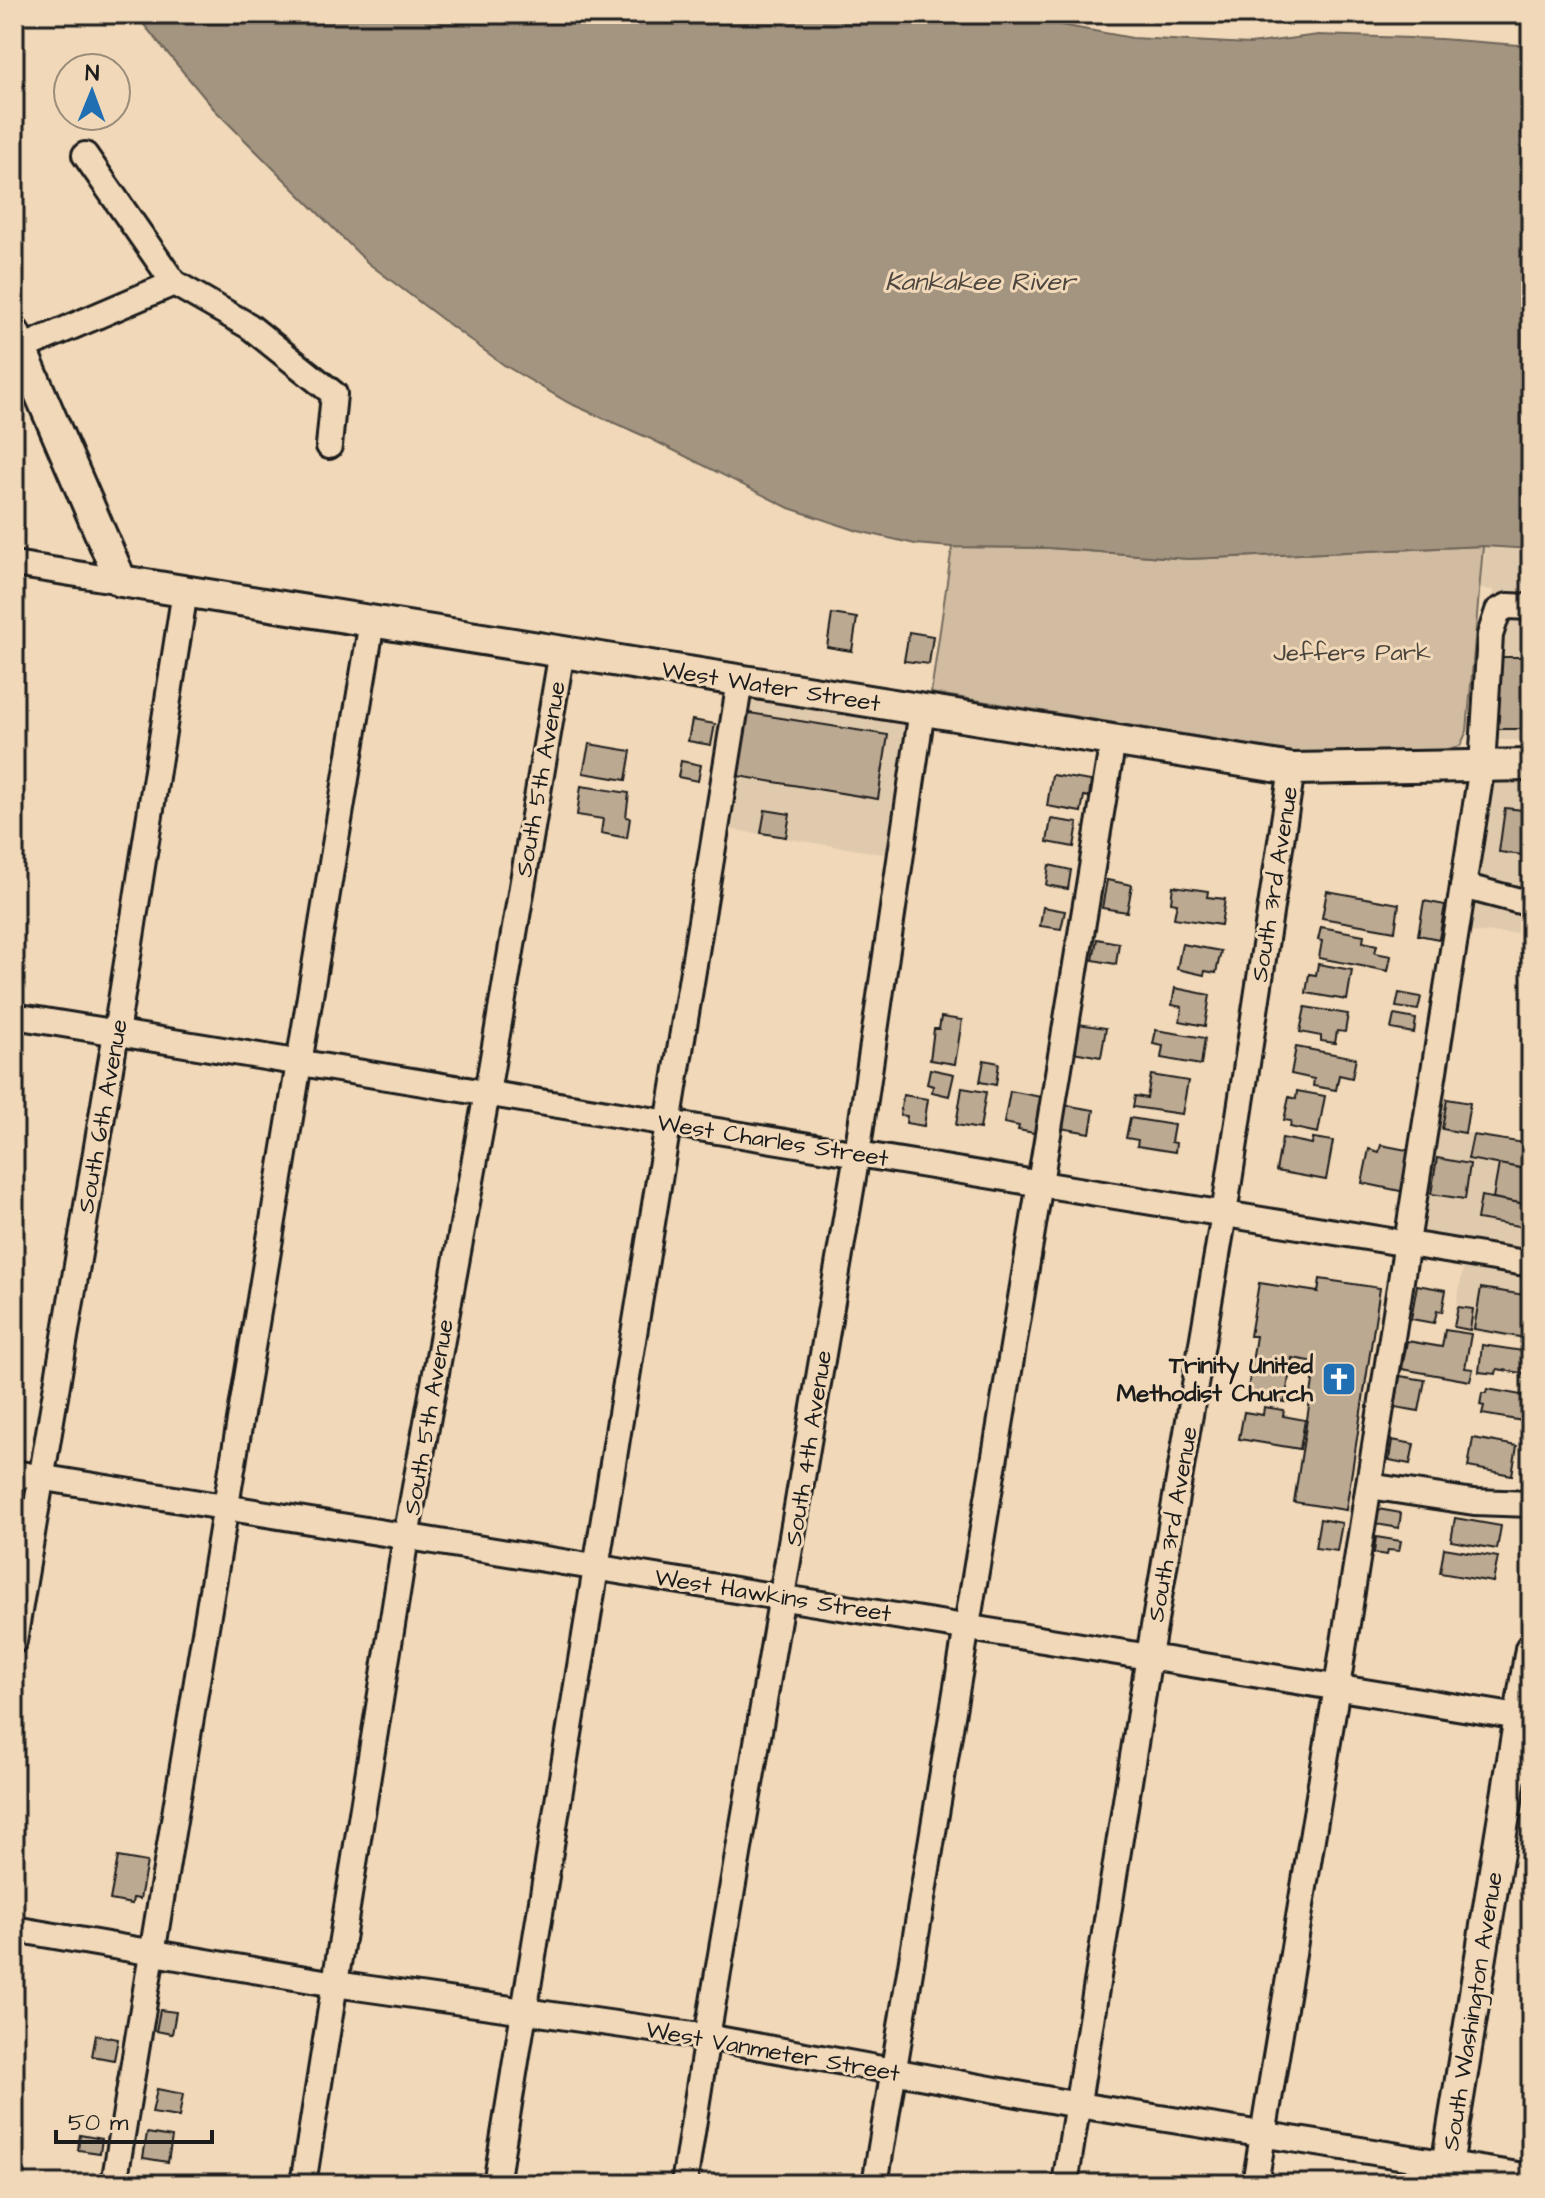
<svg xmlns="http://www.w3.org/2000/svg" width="1545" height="2198" font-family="'Architects Daughter',sans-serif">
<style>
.built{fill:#e0caad}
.green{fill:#d1bca1;stroke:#766c5e;stroke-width:2}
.water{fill:#a49581;stroke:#6e6559;stroke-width:2}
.building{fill:#bca992;stroke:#1c1c1c;stroke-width:2}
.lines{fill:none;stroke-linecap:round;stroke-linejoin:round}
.minor-casing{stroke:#1c1c1c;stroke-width:30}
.major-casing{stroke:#1c1c1c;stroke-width:36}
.minor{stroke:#f0d8b8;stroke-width:24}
.major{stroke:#f0d8b8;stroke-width:30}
.labels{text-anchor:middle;stroke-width:6;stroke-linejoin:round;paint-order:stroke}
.park-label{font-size:24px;fill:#49443d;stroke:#f0d8b8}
.street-label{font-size:24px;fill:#1c1c1c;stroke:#f0d8b8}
.poi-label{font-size:24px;font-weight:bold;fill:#1c1c1c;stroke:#f0d8b8;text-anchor:end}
.water-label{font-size:26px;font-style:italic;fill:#4c463f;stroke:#f0d8b8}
</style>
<rect width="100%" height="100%" fill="#f0d8b8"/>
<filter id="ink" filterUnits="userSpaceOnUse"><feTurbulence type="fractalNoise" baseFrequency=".0125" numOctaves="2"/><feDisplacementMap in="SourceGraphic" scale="16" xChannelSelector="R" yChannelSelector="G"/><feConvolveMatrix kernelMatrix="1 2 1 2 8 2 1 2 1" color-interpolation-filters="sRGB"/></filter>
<g filter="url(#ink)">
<!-- built -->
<g class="built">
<polygon points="1483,546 1531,549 1531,740 1494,740 1484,728 1494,590 1479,589"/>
<polygon points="728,692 898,720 905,723 908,729 890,855 708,826"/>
<polygon points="1492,776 1531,777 1531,933 1464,932"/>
<polygon points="1418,1125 1531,1143 1531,1252 1402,1231"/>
<polygon points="1463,1267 1531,1277 1531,1341 1453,1328"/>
</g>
<!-- green -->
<polygon class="green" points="1483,546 1467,731 1460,746 1443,750 1306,754 931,693 952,547 1049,548 1188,559"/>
<!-- water -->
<polygon class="water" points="135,14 1025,14 1045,22 1132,38 1250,44 1318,35 1441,39 1531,46 1531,549 1483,546 1188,559 1049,548 952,547 915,544 858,531 789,508 651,439 569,403 504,365 442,319 368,263 214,109"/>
<!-- building -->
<g class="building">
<polygon points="832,614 857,618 852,651 827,647"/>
<polygon points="909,632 933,636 929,664 904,661"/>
<polygon points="1496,657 1531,657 1531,729 1495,729"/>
<polygon points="743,712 888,735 878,799 732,775"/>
<polygon points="692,720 715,724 711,745 688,741"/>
<polygon points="589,744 631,751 626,780 583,773"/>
<polygon points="681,761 701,765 698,781 678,777"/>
<polygon points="1052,775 1091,781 1089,797 1084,796 1081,812 1047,806"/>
<polygon points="581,786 629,793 626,817 630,818 627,838 601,833 603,819 577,815"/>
<polygon points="1505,808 1531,811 1531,856 1499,852"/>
<polygon points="765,810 790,814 786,837 761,833"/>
<polygon points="1051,819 1078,823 1074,847 1047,842"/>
<polygon points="1049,865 1071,870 1068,889 1046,885"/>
<polygon points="1107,880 1132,885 1127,912 1102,908"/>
<polygon points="1173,886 1208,891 1207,897 1225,899 1221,925 1174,918 1177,903 1171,902"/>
<polygon points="1327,891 1399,904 1395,931 1322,918"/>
<polygon points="1424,901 1445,905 1439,939 1418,935"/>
<polygon points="1043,907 1065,911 1061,929 1040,926"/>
<polygon points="1321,927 1364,935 1363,942 1377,945 1375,953 1391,956 1388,971 1319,958 1322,941 1318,940"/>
<polygon points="1097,939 1119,943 1116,964 1093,960"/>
<polygon points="1182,944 1221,951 1216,973 1205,971 1204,975 1177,969"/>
<polygon points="1318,964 1352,970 1347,1000 1306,993 1309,974 1316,975"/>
<polygon points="1175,988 1210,995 1205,1026 1180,1021 1182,1007 1172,1005"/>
<polygon points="1399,993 1421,997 1418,1010 1396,1007"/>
<polygon points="1305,1007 1348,1014 1345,1032 1337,1031 1335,1043 1321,1041 1321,1036 1300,1032"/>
<polygon points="1394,1015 1416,1019 1414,1033 1391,1029"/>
<polygon points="941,1017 962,1020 955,1064 930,1060 934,1029 939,1029"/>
<polygon points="1078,1024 1106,1028 1101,1057 1073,1052"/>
<polygon points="1156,1030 1205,1038 1201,1065 1161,1058 1163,1046 1153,1044"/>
<polygon points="1296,1047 1356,1058 1352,1078 1339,1075 1336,1090 1313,1086 1314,1079 1291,1074"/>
<polygon points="984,1060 999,1063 996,1085 980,1082"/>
<polygon points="930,1069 954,1074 949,1096 932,1092 933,1086 927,1084"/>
<polygon points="1151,1075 1188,1081 1182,1114 1133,1107 1135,1096 1147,1098"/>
<polygon points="962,1088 986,1092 980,1129 956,1125"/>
<polygon points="1010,1091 1041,1097 1034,1133 1018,1130 1019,1126 1004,1123"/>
<polygon points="1297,1091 1325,1096 1318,1133 1290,1127 1291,1121 1284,1120 1289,1097 1296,1099"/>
<polygon points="903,1095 928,1099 924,1126 906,1123 907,1116 900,1115"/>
<polygon points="1447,1099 1470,1103 1465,1133 1442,1129"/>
<polygon points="1064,1105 1094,1110 1090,1133 1060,1128"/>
<polygon points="1130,1118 1174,1125 1171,1142 1176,1143 1175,1152 1137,1146 1138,1140 1126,1138"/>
<polygon points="1473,1135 1531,1144 1531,1170 1468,1159"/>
<polygon points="1282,1138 1312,1144 1313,1138 1333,1141 1326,1180 1276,1171"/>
<polygon points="1381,1145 1412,1151 1405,1192 1362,1183 1369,1149 1379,1152"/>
<polygon points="1437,1158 1470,1164 1465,1199 1431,1194"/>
<polygon points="1499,1164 1531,1170 1531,1205 1493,1198"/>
<polygon points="1481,1196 1531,1205 1531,1228 1477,1219"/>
<polygon points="1320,1279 1380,1288 1346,1510 1294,1502 1316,1362 1292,1358 1285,1402 1247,1396 1256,1336 1250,1336 1259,1283 1318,1292"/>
<polygon points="1417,1285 1446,1290 1442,1312 1437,1311 1434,1323 1411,1319"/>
<polygon points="1481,1288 1531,1296 1531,1339 1474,1329"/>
<polygon points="1458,1307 1473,1309 1470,1330 1454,1327"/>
<polygon points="1445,1330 1471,1334 1465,1368 1473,1369 1470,1381 1402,1369 1407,1341 1442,1347"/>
<polygon points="1482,1345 1530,1352 1527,1374 1497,1369 1496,1374 1479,1372"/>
<polygon points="1400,1376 1425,1380 1419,1411 1395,1407"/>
<polygon points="1487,1389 1527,1396 1523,1421 1482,1414 1484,1406 1480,1405 1482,1393 1486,1393"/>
<polygon points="1264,1407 1284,1410 1283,1416 1305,1420 1300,1449 1239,1439 1244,1412 1263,1415"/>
<polygon points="1473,1438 1517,1446 1512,1475 1468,1467"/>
<polygon points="1392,1440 1414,1444 1410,1464 1389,1460"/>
<polygon points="1378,1509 1401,1513 1399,1528 1376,1524"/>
<polygon points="1455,1518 1501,1526 1497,1549 1451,1541"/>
<polygon points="1320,1519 1342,1523 1337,1551 1315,1548"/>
<polygon points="1376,1537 1401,1541 1399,1551 1388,1550 1387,1555 1374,1553"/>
<polygon points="1444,1548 1498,1557 1493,1582 1440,1573"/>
<polygon points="118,1857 147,1862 140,1899 133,1898 132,1904 110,1900"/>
<polygon points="160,2010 176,2012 172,2034 156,2031"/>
<polygon points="96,2035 118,2039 114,2060 92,2056"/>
<polygon points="157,2089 183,2094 179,2117 152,2113"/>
<polygon points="147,2133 172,2137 168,2162 143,2158"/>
<polygon points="80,2135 102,2139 100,2153 78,2150"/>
</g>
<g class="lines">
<!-- minor casing -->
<g class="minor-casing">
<g id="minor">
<polyline points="85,155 174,283 249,326 334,394 329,446"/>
<polyline points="22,348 174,283"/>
<polyline points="14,564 121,581"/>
<polyline points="1463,886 1531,904"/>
<polyline points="14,1016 1531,1264"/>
<polyline points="14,1473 1531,1719"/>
<polyline points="1369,1486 1474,1502 1531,1504"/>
<polyline points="14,1641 116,1033 185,591"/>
<polyline points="14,1929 335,1984 707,2037 1078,2105 1531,2177"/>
<polyline points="114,2184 372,621"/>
<polyline points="303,2184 406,1537 487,1093 562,651"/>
<polyline points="496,2184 740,681"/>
<polyline points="684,2184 707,2037 857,1154 922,710"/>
<polyline points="875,2184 1113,740"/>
<polyline points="1065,2184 1149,1656 1224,1214 1292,769"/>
<polyline points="1255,2184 1337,1687 1482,766 1490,635 1498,611 1508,606 1531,607"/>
</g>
</g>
<!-- major casing -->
<g class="major-casing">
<g id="major">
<polyline points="14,333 121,581 1292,769 1531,765"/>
<polyline points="1444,2184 1531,1649"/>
</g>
</g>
<!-- minor -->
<use href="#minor" class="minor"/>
<!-- major -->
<use href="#major" class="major"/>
</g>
</g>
<!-- icons -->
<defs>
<g id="church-square" transform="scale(1.8)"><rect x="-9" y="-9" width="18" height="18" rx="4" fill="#1f6fb2" stroke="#f0d8b8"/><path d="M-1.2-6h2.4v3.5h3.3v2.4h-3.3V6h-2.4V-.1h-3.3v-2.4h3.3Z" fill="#fff"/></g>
</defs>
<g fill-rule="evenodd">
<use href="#church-square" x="1339" y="1379"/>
</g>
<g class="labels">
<!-- park labels -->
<g class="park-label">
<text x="1352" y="660">Jeffers Park</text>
</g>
<!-- street labels -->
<g class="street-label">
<text transform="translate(771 686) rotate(9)" y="8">West Water Street</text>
<text transform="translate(540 779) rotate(-80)" y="8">South 5th Avenue</text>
<text transform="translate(1274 884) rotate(-81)" y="8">South 3rd Avenue</text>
<text transform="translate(102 1116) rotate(-80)" y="8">South 6th Avenue</text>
<text transform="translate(773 1140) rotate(9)" y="8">West Charles Street</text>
<text transform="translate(428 1417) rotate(-80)" y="8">South 5th Avenue</text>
<text transform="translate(808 1448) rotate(-81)" y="8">South 4th Avenue</text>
<text transform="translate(1172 1524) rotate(-80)" y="8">South 3rd Avenue</text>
<text transform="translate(773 1595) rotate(9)" y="8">West Hawkins Street</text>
<text transform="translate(1472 2011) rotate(-81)" y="8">South Washington Avenue</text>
<text transform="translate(773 2051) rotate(10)" y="8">West Vanmeter Street</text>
</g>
<!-- poi labels -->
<g class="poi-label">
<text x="1313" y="1373">Trinity United<tspan x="1313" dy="28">Methodist Church</tspan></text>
</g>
<!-- water labels -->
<g class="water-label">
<text x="980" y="290">Kankakee River</text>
</g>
</g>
<!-- margin -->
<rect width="1545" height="2198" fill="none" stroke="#f0d8b8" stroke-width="48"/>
<rect x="24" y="24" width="1497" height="2150" fill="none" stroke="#1c1c1c" stroke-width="3" filter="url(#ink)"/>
<!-- north arrow -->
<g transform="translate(92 92) rotate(1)"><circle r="38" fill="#f0d8b8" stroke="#9b8d7a" stroke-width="2"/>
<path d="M0-6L14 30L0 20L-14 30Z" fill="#1f6fb2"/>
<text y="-12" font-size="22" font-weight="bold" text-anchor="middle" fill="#1c1c1c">N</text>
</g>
<!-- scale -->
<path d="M56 2130v12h156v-12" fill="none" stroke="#1c1c1c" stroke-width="4"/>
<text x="68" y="2130" font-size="24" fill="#1c1c1c" stroke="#f0d8b8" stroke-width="6" paint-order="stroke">50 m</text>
</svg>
